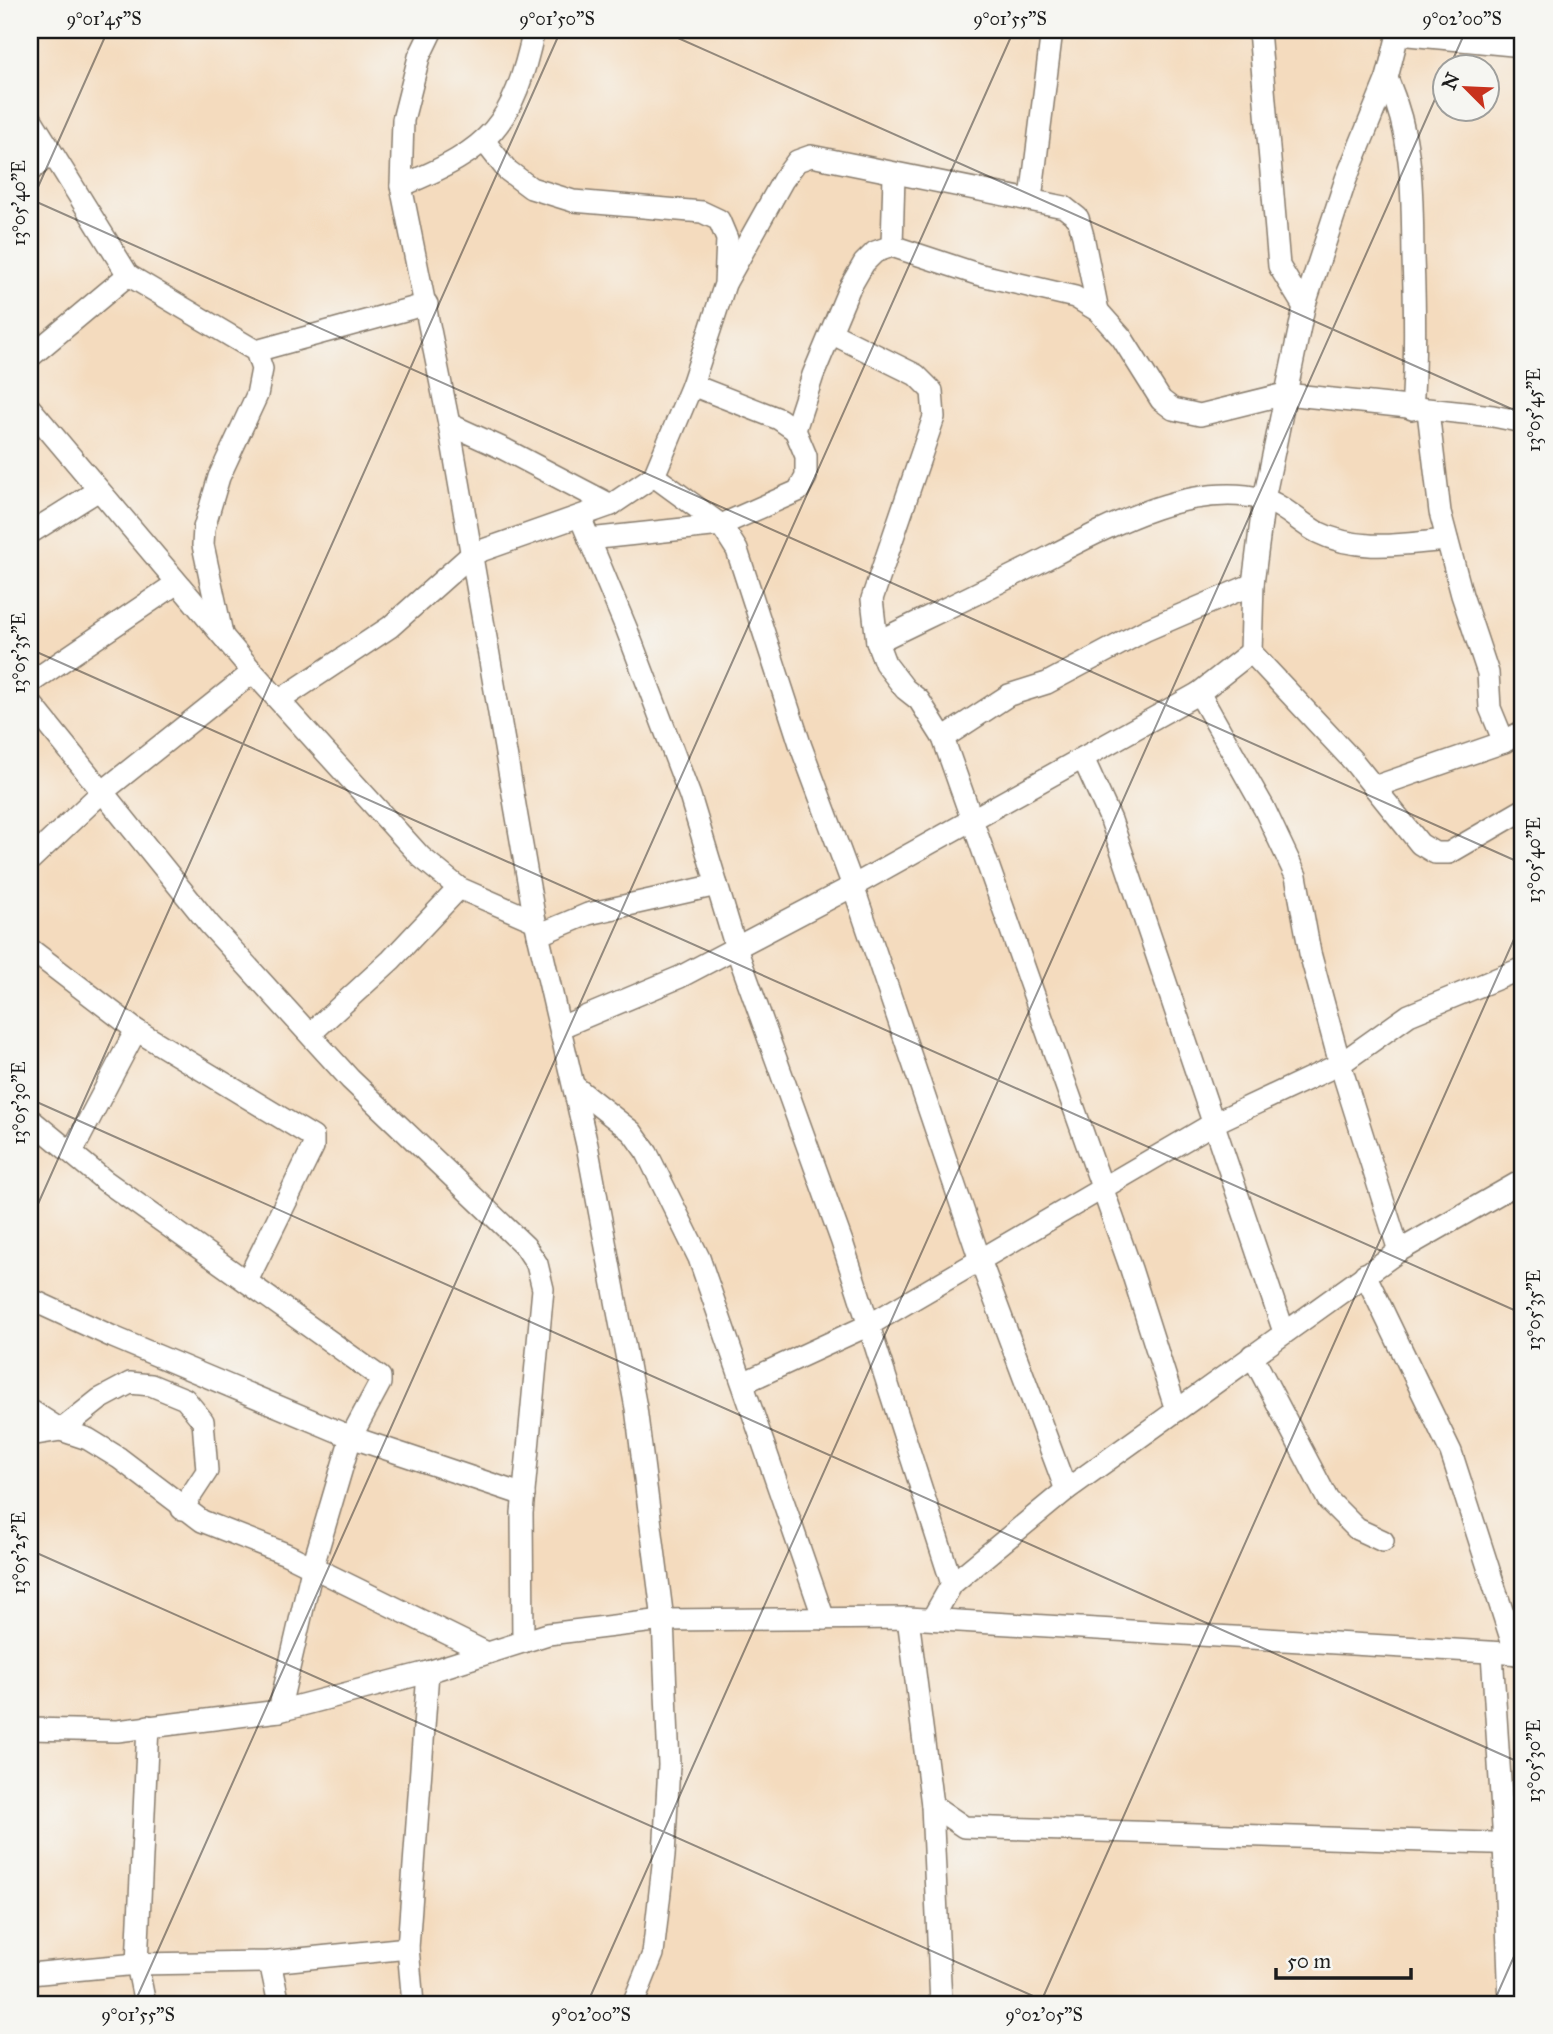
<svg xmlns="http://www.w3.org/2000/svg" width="1553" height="2034" font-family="'IM FELL Great Primer',serif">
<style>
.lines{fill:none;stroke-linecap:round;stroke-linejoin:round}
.minor-casing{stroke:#887c6d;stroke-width:24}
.minor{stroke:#fff;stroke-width:21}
.ticks{fill:none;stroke:#1c1c1c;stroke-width:2;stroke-opacity:0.45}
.neatline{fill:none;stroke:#1c1c1c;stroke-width:2.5}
.ticks-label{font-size:18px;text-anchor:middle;fill:#1c1c1c}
</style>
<rect width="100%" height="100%" fill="#f6f6f2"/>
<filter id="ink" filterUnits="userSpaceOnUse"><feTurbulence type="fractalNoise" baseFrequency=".0143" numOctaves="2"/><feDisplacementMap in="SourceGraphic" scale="14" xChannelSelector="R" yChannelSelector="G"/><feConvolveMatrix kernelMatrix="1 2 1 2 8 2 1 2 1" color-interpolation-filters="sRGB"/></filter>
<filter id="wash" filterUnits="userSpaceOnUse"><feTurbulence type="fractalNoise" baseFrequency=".00686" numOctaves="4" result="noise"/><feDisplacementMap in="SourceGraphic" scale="28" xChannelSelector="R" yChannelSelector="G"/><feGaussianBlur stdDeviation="1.57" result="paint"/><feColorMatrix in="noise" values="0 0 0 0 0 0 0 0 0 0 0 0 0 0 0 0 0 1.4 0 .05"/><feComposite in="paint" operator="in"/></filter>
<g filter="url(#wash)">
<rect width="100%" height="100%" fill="#f4dbbe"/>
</g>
<g filter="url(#ink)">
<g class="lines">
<!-- minor casing -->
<g class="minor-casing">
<g id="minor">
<polyline points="432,30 419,57 403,120 401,186 449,424 535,921 587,1145 636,1408 663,1620 669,1765 664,1856 653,1954 633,2004"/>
<polyline points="1259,30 1279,266 1304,307"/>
<polyline points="1399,30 1387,78 1346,179 1304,307 1264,499 1253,584 1251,652 1353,761 1420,844 1435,853 1449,853 1523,810"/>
<polyline points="1398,34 1523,46"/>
<path d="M1387,78C1414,142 1412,191 1413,258C1415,309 1416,359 1412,409"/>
<polyline points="30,117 128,275"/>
<polyline points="30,171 50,154"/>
<path d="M401,186C491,149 513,126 534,30"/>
<polyline points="1031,199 1052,30"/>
<polyline points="892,246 894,175"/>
<polyline points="726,282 783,180 797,161 811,156 1064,207 1078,218 1083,236 1098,311"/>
<polyline points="831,333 916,375 932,391 934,417 872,599 877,642 885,663 905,689 919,700 943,738 1131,1269 1176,1410"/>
<polyline points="256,351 427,304"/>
<polyline points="30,357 128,275 256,351 262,369 257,395 219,477 204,528 203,545 222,634"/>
<polyline points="30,408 253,672 421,857 459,888 535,921"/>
<polyline points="1428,411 1440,512 1462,595 1488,673 1490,708 1504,742"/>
<polyline points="449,424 504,449 611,505"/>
<polyline points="795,430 813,375 849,289 864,263 875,252 892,246 977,274 1075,297 1098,311 1122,338 1161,400 1173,409 1200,415 1285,394 1493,416 1523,422"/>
<polyline points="654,476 721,525 737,550 800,744 853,886 980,1260 1066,1490"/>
<polyline points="580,517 627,630 690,796 736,948 842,1242 952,1584"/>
<polyline points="30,533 97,491"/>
<polyline points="589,539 721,525 798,491 806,477 806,456 795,430 779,419 692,385"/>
<path d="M877,642C924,619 972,596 1020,572C1089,538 1181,479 1263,499C1282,504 1300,523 1317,532C1359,553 1403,544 1447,540"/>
<polyline points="30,683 177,583"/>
<polyline points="1199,693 1264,808 1296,876 1310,953 1340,1064 1399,1251"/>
<polyline points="280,700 390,627 472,554 611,505 654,476 692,385 725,284 727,239 719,220 702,212 573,201 531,188 507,170 485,142"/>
<polyline points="30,702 209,924 350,1079 525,1246 537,1264 543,1289 522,1513 523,1642"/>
<polyline points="943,738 1009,695 1047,683 1146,630 1253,584"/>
<polyline points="1083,758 1111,820 1284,1332"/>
<polyline points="1374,787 1504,742 1523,731"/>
<polyline points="30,860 101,793 253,672"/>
<polyline points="538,935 588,914 717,885"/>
<polyline points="30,949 136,1030 313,1137 313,1147 247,1281"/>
<polyline points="561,1027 680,977 853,886 1199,693 1251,652"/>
<polyline points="310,1034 391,960 459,888"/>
<polyline points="574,1086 632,1132 647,1153 699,1258 824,1619"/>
<polyline points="30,1119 104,1180 380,1377 380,1383 351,1437 312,1569 279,1711"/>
<polyline points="72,1152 136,1030"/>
<polyline points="1365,1274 1451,1452 1516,1654"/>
<polyline points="30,1299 113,1337 351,1437 524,1495"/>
<polyline points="1252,1355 1328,1500 1357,1529 1383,1541"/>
<polyline points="743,1383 869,1325 1214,1123 1340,1064 1409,1015 1523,968"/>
<polyline points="30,1410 61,1430 100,1399 130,1383 151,1385 185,1399 203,1421 207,1471 182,1509"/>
<polyline points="30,1435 61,1430 88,1439 119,1458 202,1521 286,1554 487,1653"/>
<polyline points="908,1618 932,1805 941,2004"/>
<polyline points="932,1619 952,1584 1066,1490 1399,1251 1523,1180"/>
<polyline points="1492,1653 1504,1843 1510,2004"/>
<polyline points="30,1729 117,1731 279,1711 428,1672 548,1634 663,1620 908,1618 1523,1654"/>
<polyline points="932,1805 964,1827 1523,1844"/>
<polyline points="270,1962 279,2004"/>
<polyline points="30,1974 137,1964 270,1962 408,1948"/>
<polyline points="145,2004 137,1964 148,1726"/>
<polyline points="413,2004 408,1948 428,1672"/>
</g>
</g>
<!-- minor -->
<use href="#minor" class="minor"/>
</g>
</g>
<!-- ticks -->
<path class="ticks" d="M660,30L1523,414M1450,66L1466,30M30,199L1523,864M30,205L108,30M30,649L1523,1314M30,1099L1523,1764M30,1222L561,30M30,1550L1051,2004M30,2000L40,2004M134,2004L1014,30M587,2004L1444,79M1040,2004L1523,919M1493,2004L1523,1936"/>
<!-- margin -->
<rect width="1553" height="2034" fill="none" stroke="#f6f6f2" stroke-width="77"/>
<!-- north arrow -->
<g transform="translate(1466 88) rotate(294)"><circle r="33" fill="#f6f6f2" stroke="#9f9f9c" stroke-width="2"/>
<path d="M0-5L12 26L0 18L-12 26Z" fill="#c8321e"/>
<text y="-10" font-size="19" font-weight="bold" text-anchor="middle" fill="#1c1c1c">N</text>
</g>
<!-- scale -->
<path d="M1276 1968v10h135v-10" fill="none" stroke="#1c1c1c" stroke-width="3.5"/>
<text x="1287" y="1968" font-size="21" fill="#1c1c1c" stroke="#f6f6f2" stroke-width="5" paint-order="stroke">50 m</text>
<rect x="38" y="38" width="1476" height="1958" class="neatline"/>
<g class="ticks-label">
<text x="104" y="25">9°01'45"S</text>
<text x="557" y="25">9°01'50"S</text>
<text x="1010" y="25">9°01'55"S</text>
<text x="1462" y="25">9°02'00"S</text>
<text transform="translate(19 203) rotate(-90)" y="6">13°05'40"E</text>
<text transform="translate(1534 410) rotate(-90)" y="6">13°05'45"E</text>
<text transform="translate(19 653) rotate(-90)" y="6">13°05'35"E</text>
<text transform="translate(1534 860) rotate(-90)" y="6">13°05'40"E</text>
<text transform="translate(19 1103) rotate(-90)" y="6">13°05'30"E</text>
<text transform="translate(1534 1310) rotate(-90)" y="6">13°05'35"E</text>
<text transform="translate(19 1553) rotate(-90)" y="6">13°05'25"E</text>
<text transform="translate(1534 1761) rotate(-90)" y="6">13°05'30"E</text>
<text x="138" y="2021">9°01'55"S</text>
<text x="591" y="2021">9°02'00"S</text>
<text x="1044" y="2021">9°02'05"S</text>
</g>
</svg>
